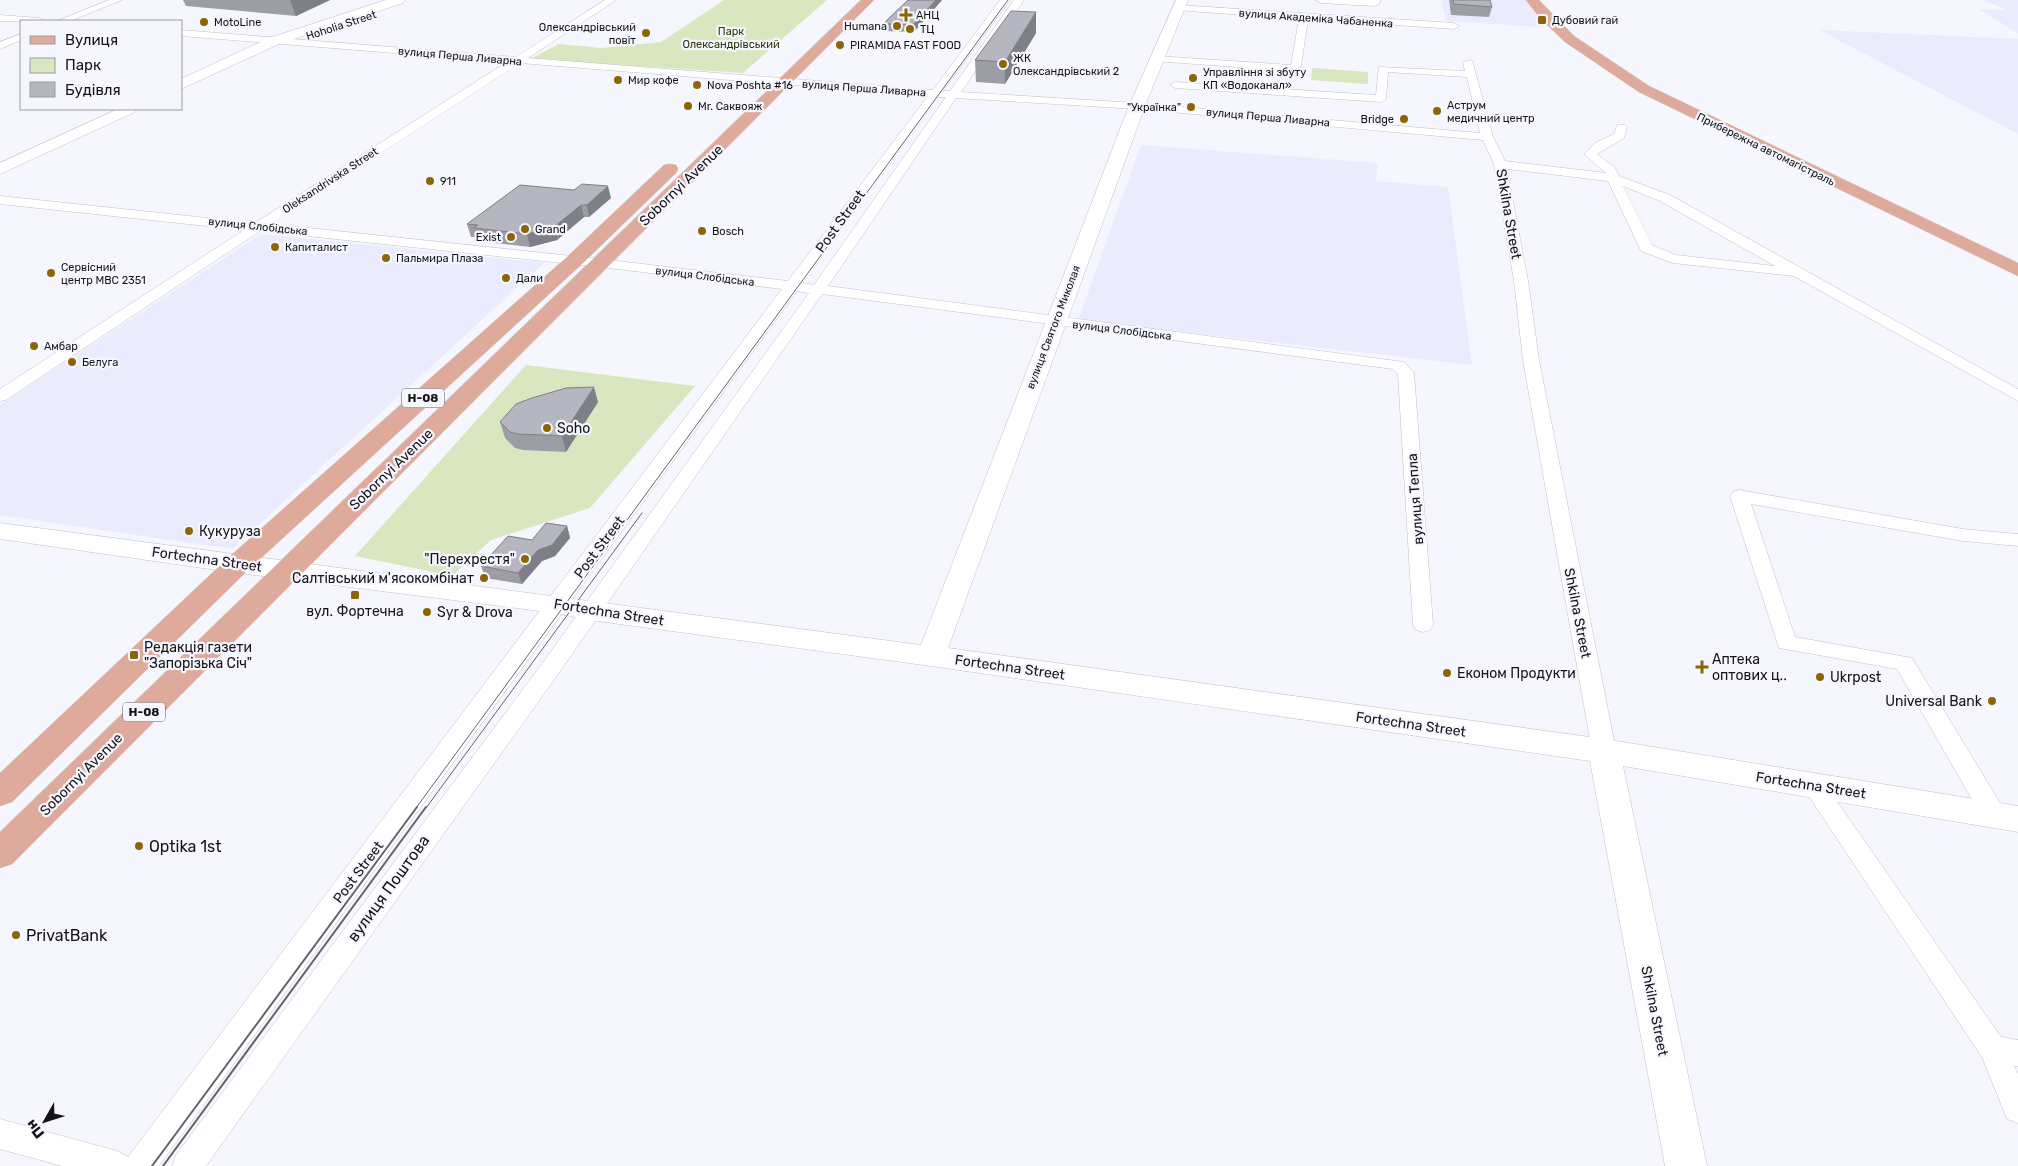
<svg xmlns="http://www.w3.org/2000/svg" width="2018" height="1166" font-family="Rubik,sans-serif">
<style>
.built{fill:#ebebfe}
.green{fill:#d9e7c0}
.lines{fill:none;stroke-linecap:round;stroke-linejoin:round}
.street-casing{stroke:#c0c0cb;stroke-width:1}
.secondary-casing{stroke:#c0c0cb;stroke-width:1}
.primary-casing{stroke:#d5d5d5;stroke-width:1}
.street{fill:#fff;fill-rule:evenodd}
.secondary{fill:#fff;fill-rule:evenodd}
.primary{fill:#deaa9b;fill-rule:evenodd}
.tram-far1{stroke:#646469;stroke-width:1}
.tram{stroke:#646469;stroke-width:2}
.wall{fill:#9d9da6}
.shaded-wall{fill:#7f7f87}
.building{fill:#b6b6c1;stroke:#7f7f87}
.poi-dot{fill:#8d6508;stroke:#f6f6fe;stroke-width:2}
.labels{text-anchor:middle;stroke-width:4.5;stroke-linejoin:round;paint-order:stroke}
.far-poi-label{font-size:11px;fill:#141418;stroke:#f6f6fe;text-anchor:start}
.far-street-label{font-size:11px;fill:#141418;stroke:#f6f6fe}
.far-park-label{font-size:11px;fill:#283503;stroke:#f6f6fe}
.shield{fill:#f6f6fe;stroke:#58585d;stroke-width:1}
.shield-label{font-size:12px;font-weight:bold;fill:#141418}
.street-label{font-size:14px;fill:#141418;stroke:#f6f6fe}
.poi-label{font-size:14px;fill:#141418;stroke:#f6f6fe;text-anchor:start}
.near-poi-label{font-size:16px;fill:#141418;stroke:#f6f6fe;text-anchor:start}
.near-street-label{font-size:16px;fill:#141418;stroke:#f6f6fe}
</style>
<rect width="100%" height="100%" fill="#f6f6fe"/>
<!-- built -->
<g class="built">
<polygon points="1441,0 1525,0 1544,27 1446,21"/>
<polygon points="1983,0 2018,0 2018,33 1978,9 2007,10"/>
<polygon points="1820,30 2018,39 2018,134 1840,41"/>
<polygon points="1141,145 1378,163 1376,181 1448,187 1472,365 1078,320"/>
<polygon points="261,234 544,263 232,549 0,515 0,405"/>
</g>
<!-- green -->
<g class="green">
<polygon points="724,0 827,0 743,73 530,59 559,44 602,48 661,42"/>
<polygon points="1312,68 1368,72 1368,84 1311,80"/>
<polygon points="526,365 695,386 590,508 491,540 452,576 355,556"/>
</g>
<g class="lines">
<!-- street casing -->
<g class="street-casing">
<g id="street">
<polygon points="109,0 122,0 70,21 57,21"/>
<path d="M605,0H616L528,58L933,90L1000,0H1010L943,91H950L1014,0H1024L961,92L1137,103L1480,133L1467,77L1388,72L1386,99L1381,102L1175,88L1170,85L1175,82L1376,95L1379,67L1465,71L1463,62L1472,60L1493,137L1505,161L1606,173L1584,154L1595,143L1614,134L1617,125H1625L1627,127L1624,138L1597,154L1615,168L1619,176L1670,195L2018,389V401L1794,276L1673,263L1641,251L1608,181L1507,169L1528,281L1539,360L1616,751L1612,757L1604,760L1596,757L1592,751L1523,360L1514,281L1494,164L1483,140L1137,109L956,98L828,286L1404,362L1414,373L1433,625L1430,630L1423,632L1416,630L1413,625L1398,374L1393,369L822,294L563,667L206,1166H172L176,1155L547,657L809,293L797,291L159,1166H62L0,1149V1119L117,1151L128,1157L782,289L600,267L260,231L6,400L0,401V389L244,230L0,204V196L255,223L507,62L181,36V30L516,57ZM520,63L928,96L788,281L600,259L271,224ZM939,97H946L814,285L803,283ZM1623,186L1660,201L1775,266L1676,255L1652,245Z"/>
<polygon points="1316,0 1380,0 1380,3 1375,6 1321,3"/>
<polygon points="1178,5 1454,23 1459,26 1454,29 1308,19 1301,66 1293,71 1153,61 1153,57 1157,56 1291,65 1299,19 1175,10 1173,8"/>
<polygon points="0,15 39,18 44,21 0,21"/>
<polygon points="21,34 21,40 0,49 0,42"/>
<polygon points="1739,490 1963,529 2018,534 2018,546 1963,541 1751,504 1795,637 1912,658 2003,808 2006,815 2003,822 1994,825 1985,822 1897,669 1779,648 1730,496 1733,492"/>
<polygon points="1814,777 1822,780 2001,1037 2018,1040 2018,1066 2014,1066 2018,1074 2018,1123 2007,1119 1982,1057 1806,792 1802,786 1806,780"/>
</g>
</g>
<!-- secondary casing -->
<g class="secondary-casing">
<g id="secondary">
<polygon points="386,0 405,0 403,3 279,44 181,89 181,79 269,38"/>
<polygon points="1176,0 1188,0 1145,106 948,648 1604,739 2018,806 2018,832 1623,766 1707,1166 1665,1166 1590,761 931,666 590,620 556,613 238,573 0,539 0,523 921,645 1129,106"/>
<polygon points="118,109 138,109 135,112 0,174 0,163"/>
</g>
</g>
<!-- primary casing -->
<g class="primary-casing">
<g id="primary">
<polygon points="861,0 874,0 12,864 0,868 0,832"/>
<polygon points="1526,0 1539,0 1574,36 1649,86 2018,263 2018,276 1639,92 1565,42 1539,17"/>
<polygon points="670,164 676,165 678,169 676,173 582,264 248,570 12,802 0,806 0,773 228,558 568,256 664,165"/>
</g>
</g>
<!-- street -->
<use href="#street" class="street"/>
<!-- secondary -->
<use href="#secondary" class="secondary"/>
<!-- primary -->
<use href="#primary" class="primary"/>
<!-- tram-far1 -->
<g class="tram-far1">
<polyline points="416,808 1008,0"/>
<polyline points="426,808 642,513"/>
</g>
<!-- tram -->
<g class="tram">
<polyline points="152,1166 417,807"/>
<polyline points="163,1166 426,807"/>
</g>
</g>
<!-- wall -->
<g class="wall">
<polygon points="183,0 330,0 296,16 186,6"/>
<polygon points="908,0 942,0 914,32 883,31 883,24"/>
<polygon points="1449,0 1490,0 1492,7 1489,17 1451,15"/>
<polygon points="1036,12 1036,33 1005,84 976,82 975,60"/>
<polygon points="611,198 589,217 584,217 557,240 530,247 477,241 476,237 471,237 467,224"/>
<polygon points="598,402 566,452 523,450 515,448 505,438 500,422"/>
<polygon points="567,526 570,538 555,556 542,561 522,584 485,578 481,566 532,540"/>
</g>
<!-- shaded-wall -->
<g class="shaded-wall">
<polygon points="290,0 330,0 296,16"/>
<polygon points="936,0 942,0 914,32 914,24"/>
<polygon points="1036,12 1036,33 1005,84 1005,62"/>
<polygon points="608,186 611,198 589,217 587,205"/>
<polygon points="581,205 584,217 557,240 530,247 527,234"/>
<polygon points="594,387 598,402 566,452 562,436"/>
<polygon points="567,526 570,538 555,556 542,561 522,584 518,573 538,550"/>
</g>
<!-- building -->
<g class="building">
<polygon points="908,0 936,0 914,24 883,24"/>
<polygon points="1453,0 1490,0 1492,7 1454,4"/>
<polygon points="1011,11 1036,12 1005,62 975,60"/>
<polygon points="582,184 608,186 587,205 581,205 554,227 527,234 474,228 478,225 467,224 520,185 574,190"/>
<polygon points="594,387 562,436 518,434 510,432 500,422 516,404 532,398 566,388"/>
<polygon points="546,523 567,526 552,545 538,550 518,573 481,566 508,536 532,540"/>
</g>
<!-- markers -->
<g class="poi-dot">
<path d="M903.5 7.5h5v5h5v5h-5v5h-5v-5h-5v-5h5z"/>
<rect x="1537" y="15" width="10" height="10" rx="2.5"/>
<circle cx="204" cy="22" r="5"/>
<circle cx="897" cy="26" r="5"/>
<circle cx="910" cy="29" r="5"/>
<circle cx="646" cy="33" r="5"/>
<circle cx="840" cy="45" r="5"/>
<circle cx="1003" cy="64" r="5"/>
<circle cx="1193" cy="78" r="5"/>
<circle cx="618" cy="80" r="5"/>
<circle cx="697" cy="85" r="5"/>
<circle cx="688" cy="106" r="5"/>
<circle cx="1191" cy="107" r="5"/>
<circle cx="1437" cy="111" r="5"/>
<circle cx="1404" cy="119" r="5"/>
<circle cx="430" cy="181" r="5"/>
<circle cx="525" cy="229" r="5"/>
<circle cx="702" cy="231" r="5"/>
<circle cx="511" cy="237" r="5"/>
<circle cx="275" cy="247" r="5"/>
<circle cx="386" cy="258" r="5"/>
<circle cx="51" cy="273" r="5"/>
<circle cx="506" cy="278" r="5"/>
<circle cx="34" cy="346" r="5"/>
<circle cx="72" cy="362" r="5"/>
<circle cx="547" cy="428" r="5"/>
<circle cx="189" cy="531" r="5"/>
<circle cx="525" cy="559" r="5"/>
<circle cx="484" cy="578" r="5"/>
<rect x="350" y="590" width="10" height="10" rx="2.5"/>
<circle cx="427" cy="612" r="5"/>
<rect x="129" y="650" width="10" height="10" rx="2.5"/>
<path d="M1699.5 659.5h5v5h5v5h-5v5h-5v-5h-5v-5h5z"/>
<circle cx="1447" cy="673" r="5"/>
<circle cx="1820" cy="677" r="5"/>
<circle cx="1992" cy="701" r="5"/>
<circle cx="139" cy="846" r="5"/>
<circle cx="16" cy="935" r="5"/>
</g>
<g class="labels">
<!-- far-poi labels -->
<g class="far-poi-label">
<text x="916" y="19">АНЦ</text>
<text x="1552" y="24">Дубовий гай</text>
<text x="214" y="26">MotoLine</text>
<text x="887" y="30" text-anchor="end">Humana</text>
<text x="636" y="31" text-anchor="end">Олександрівський<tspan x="636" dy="13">повіт</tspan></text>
<text x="920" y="33">ТЦ</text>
<text x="850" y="49">PIRAMIDA FAST FOOD</text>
<text x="1013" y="62">ЖК<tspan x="1013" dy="13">Олександрівський 2</tspan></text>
<text x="1203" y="76">Управлiння зi збуту<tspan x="1203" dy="13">КП «Водоканал»</tspan></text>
<text x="628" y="84">Мир кофе</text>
<text x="707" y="89">Nova Poshta #16</text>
<text x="1447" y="109">Аструм<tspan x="1447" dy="13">медичний центр</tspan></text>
<text x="698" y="110">Mr. Cаквояж</text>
<text x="1181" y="111" text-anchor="end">"Українка"</text>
<text x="1394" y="123" text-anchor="end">Bridge</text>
<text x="440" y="185">911</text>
<text x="535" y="233">Grand</text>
<text x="712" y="235">Bosch</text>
<text x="501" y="241" text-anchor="end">Exist</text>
<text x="285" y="251">Капиталист</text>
<text x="396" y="262">Пальмира Плаза</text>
<text x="61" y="271">Сервісний<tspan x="61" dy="13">центр МВС 2351</tspan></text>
<text x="516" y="282">Дали</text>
<text x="44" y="350">Амбар</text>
<text x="82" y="366">Белуга</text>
</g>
<!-- far-street labels -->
<g class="far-street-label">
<text transform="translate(1316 18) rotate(4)" y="4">вулиця Академіка Чабаненка</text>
<text transform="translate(341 25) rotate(-18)" y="4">Hoholia Street</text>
<text transform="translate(460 56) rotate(5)" y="4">вулиця Перша Ливарна</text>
<text transform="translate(864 88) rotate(4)" y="4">вулиця Перша Ливарна</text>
<text transform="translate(1268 117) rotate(5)" y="4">вулиця Перша Ливарна</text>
<text transform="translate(1766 149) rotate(26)" y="4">Прибережна автомагістраль</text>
<text transform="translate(330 180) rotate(-33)" y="4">Oleksandrivska Street</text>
<text transform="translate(258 226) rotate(6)" y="4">вулиця Слобідська</text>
<text transform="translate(705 276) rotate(7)" y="4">вулиця Слобідська</text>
<text transform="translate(1053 327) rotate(-69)" y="4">вулиця Святого Миколая</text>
<text transform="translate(1122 330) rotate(7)" y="4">вулиця Слобідська</text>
</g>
<!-- far-park labels -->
<g class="far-park-label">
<text x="731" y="35">Парк<tspan x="731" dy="13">Олександрівський</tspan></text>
</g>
<!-- shield labels -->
<g class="shield">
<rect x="402" y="388.5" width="42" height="19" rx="4"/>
<rect x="123" y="702.5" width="42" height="19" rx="4"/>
</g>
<g class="shield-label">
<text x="423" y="402">Н-08</text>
<text x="144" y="716">Н-08</text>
</g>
<!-- street labels -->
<g class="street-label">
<text transform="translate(681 185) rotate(-44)" y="5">Sobornyi Avenue</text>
<text transform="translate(1509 214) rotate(80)" y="5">Shkilna Street</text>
<text transform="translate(840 221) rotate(-54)" y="5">Post Street</text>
<text transform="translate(391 469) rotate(-44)" y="5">Sobornyi Avenue</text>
<text transform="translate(1415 499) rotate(-94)" y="5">вулиця Тепла</text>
<text transform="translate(599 547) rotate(-53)" y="5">Post Street</text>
<text transform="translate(207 559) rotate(8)" y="5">Fortechna Street</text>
<text transform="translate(609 612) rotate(9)" y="5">Fortechna Street</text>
<text transform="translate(1578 613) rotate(79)" y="5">Shkilna Street</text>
<text transform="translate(1010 667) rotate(8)" y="5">Fortechna Street</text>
<text transform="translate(1411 724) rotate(8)" y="5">Fortechna Street</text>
<text transform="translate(81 774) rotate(-45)" y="5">Sobornyi Avenue</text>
<text transform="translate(1811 785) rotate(9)" y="5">Fortechna Street</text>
<text transform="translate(358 872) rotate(-53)" y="5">Post Street</text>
<text transform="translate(1655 1011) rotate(79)" y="5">Shkilna Street</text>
</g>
<!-- poi labels -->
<g class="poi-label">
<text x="557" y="433">Soho</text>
<text x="199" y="536">Кукуруза</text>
<text x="515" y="564" text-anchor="end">"Перехрестя"</text>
<text x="474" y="583" text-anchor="end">Салтівський м'ясокомбінат</text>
<text x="355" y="616" text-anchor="middle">вул. Фортечна</text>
<text x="437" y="617">Syr &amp; Drova</text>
<text x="144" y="652">Редакція газети<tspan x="144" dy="16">"Запорізька Січ"</tspan></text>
<text x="1712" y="664">Аптека<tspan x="1712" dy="16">оптових ц‥</tspan></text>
<text x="1457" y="678">Економ Продукти</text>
<text x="1830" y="682">Ukrpost</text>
<text x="1982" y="706" text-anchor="end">Universal Bank</text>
</g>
<!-- near-poi labels -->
<g class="near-poi-label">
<text x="149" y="852">Оptika 1st</text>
<text x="26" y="941">PrivatBank</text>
</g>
<!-- near-street labels -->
<g class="near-street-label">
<text transform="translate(388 888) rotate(-54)" y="6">вулиця Поштова</text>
</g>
</g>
<!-- legend -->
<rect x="20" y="20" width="162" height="90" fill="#f6f6fe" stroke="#9c9ca2"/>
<rect x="30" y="36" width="25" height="8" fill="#deaa9b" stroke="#9c9ca2"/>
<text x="65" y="45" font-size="15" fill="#141418">Вулиця</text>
<rect x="30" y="58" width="25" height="15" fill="#d9e7c0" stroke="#9c9ca2"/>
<text x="65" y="70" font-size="15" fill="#141418">Парк</text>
<rect x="30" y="82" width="25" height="15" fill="#b6b6c1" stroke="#9c9ca2"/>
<text x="65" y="95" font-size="15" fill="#141418">Будівля</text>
<!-- north arrow -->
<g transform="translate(45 1121) rotate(231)" stroke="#f6f6fe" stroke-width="4" paint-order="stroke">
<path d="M0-4L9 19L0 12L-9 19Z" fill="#141418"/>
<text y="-8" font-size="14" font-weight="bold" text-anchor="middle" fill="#141418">Пн</text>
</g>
</svg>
